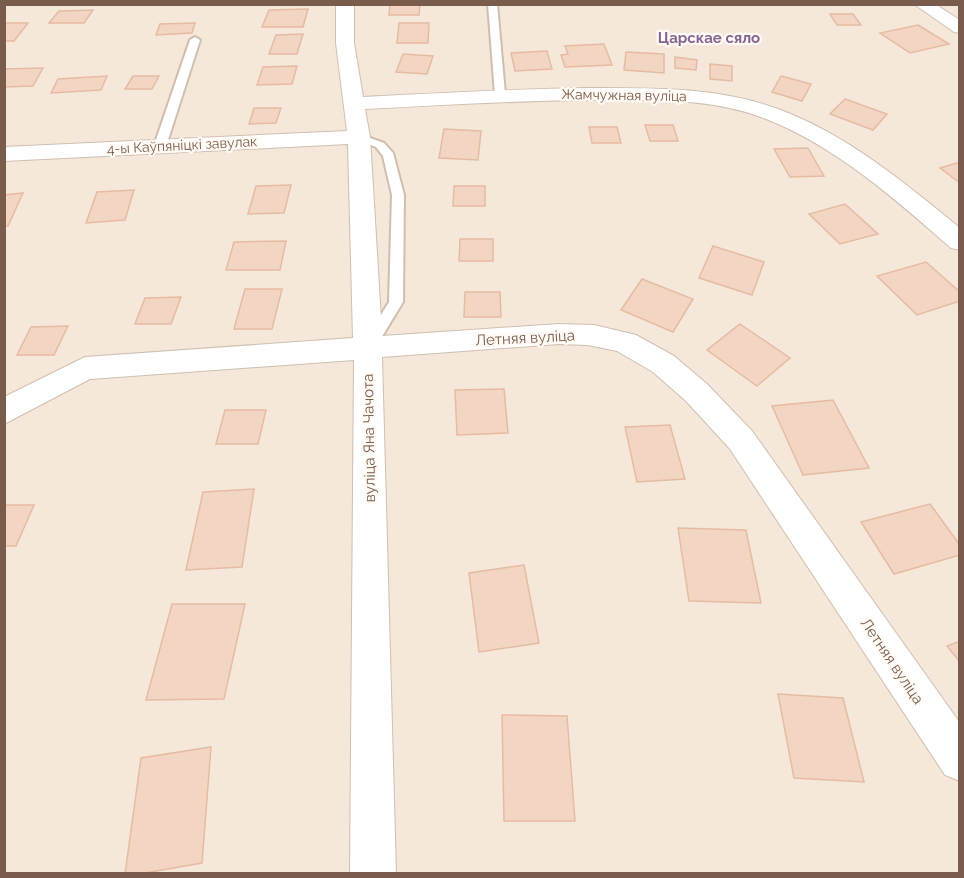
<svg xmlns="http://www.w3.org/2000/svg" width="964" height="878" font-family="Raleway,sans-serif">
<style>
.residential{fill:#f5e8da}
.building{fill:#f3d5c3;stroke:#e6bba3;stroke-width:1.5}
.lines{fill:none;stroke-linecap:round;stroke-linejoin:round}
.lane-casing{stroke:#d1beb0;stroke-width:4}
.street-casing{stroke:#d1beb0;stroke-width:2}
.lane{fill:#fff;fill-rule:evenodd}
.street{fill:#fff;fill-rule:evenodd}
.labels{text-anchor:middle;stroke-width:4.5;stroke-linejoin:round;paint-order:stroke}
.far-street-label{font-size:14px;fill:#7a5c4d;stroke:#fffaf3}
.far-quarter-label{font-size:15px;font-weight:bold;fill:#846695;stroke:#fffaf3}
.street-label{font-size:15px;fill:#7a5c4d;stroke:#fffaf3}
</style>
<rect width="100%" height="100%" fill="#fdf6ec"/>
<!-- residential -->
<rect class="residential" x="5" y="5" width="954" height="868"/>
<!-- building -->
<g class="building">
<polygon points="390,4 420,4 419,15 389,15"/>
<polygon points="308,9 303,27 262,27 269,10"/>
<polygon points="93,10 84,23 49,23 59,11"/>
<polygon points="830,14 853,14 861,25 837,25"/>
<polygon points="4,23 28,23 14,41 4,41"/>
<polygon points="195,23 192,33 156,35 160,24"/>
<polygon points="399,23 429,23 428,43 397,43"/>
<polygon points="918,25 949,44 910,53 880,33"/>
<polygon points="303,34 297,54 269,54 276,35"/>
<polygon points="604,44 612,65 565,67 561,55 568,54 565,46"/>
<polygon points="547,51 552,69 515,71 511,53"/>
<polygon points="626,52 664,54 664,73 624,70"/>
<polygon points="403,54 433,56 427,74 396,72"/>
<polygon points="675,57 697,60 696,70 675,68"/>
<polygon points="710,64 732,66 732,81 710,79"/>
<polygon points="297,66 292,84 257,85 263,67"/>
<polygon points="43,68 33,86 4,87 4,69"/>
<polygon points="107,76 101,90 51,93 58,79"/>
<polygon points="133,76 159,76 152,89 125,89"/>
<polygon points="781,76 811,84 802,101 772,92"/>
<polygon points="845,99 887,114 873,130 830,114"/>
<polygon points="254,108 281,108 276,123 249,124"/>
<polygon points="645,125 673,125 678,141 650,141"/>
<polygon points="589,127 617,127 621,143 592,143"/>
<polygon points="444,129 481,131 478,160 439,158"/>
<polygon points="808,148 824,176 790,177 774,149"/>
<polygon points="960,162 960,183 940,168"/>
<polygon points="291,185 284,213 248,214 256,186"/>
<polygon points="454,186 485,186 485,206 453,206"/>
<polygon points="134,190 125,220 86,223 97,192"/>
<polygon points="23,193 8,226 4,226 4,195"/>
<polygon points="845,204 878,234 840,244 809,214"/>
<polygon points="460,239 493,239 493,261 459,261"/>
<polygon points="286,241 280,270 226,270 234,242"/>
<polygon points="713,246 764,262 752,295 699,278"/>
<polygon points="926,262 960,292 960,301 917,315 877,276"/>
<polygon points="642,279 693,299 673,332 621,310"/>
<polygon points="245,289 282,289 272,329 234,329"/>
<polygon points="465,292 500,292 501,317 464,317"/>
<polygon points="181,297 171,324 135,324 145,298"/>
<polygon points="740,324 790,358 757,386 707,350"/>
<polygon points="68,326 54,355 17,355 31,327"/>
<polygon points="504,389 508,433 457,435 455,390"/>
<polygon points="833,400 869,468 803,475 772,406"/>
<polygon points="225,410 266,410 258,444 216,444"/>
<polygon points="670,425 685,479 637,482 625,427"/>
<polygon points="254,489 242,567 186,570 203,492"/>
<polygon points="930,504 960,545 960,555 894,574 861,522"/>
<polygon points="4,505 34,505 16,546 4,546"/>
<polygon points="678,528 746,530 761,603 689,601"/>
<polygon points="524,565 539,643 479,652 469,573"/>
<polygon points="172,604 245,604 224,699 146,700"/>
<polygon points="960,641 960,662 947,646"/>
<polygon points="778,694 843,698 864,782 794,778"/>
<polygon points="502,715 567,716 575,821 504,821"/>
<polygon points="211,747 202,863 139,874 125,874 141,758"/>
</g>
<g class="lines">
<!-- lane casing -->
<g class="lane-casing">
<g id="lane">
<polygon points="488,4 497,4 505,94 500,97 495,94"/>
<polygon points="195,37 200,40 166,146 160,149 156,148 154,146 190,40"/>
<polygon points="359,134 384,143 393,153 404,195 403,302 375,348 365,348 363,344 389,302 392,195 383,156 376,147 355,139 353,137"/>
</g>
</g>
<!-- street casing -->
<g class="street-casing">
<g id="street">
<path d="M336,4H354V43L363,97C439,93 514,89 590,88C654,88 718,87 778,109C846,134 905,183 960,228V250L951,248C895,199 837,147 766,119C714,98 656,100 601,100C522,100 444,105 365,109L370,137L382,336L559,324L594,325L636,335L674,356L707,384L752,431L960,723V781L945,775L730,449L686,401L653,372L617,351L588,345L559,344L382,357L396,874H350L354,360L90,379L4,424V397L85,357L353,338L348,144L4,161V147L347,131L336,43Z"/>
<polygon points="914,4 935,4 960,20 960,33 954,32"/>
</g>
</g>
<!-- lane -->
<use href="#lane" class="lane"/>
<!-- street -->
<use href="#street" class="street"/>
</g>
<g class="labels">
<!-- far-street labels -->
<g class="far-street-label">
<text transform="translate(624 95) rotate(1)" y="5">Жамчужная вуліца</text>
<text transform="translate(182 145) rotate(-3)" y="5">4-ы Каўпяніцкі завулак</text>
</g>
<!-- far-quarter labels -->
<g class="far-quarter-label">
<text x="709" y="43">Царскае сяло</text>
</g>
<!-- street labels -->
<g class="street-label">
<text transform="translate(525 338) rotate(-3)" y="5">Летняя вуліца</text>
<text transform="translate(369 438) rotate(-91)" y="5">вуліца Яна Чачота</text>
<text transform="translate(892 661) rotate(56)" y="5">Летняя вуліца</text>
</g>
</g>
<!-- border -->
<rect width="964" height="878" fill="none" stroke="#7a5c4d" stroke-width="12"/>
</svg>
